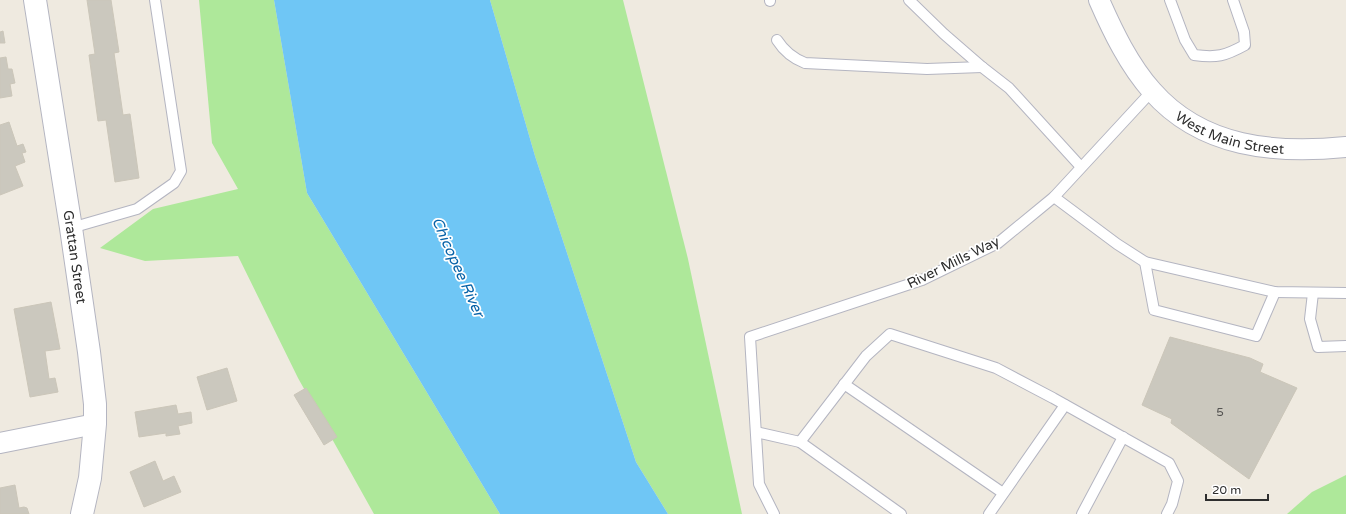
<svg xmlns="http://www.w3.org/2000/svg" width="1346" height="514" font-family="'Varela Round',sans-serif">
<style>
.green{fill:#aee89a}
.water{fill:#6fc6f5}
.building{fill:#cbc8be;stroke:#cbc6b9}
.lines{fill:none;stroke-linecap:round;stroke-linejoin:round}
.lane-casing{stroke:#b4b5c1;stroke-width:12}
.street-casing{stroke:#b4b5c1;stroke-width:22}
.secondary-casing{stroke:#b4b5c1;stroke-width:24}
.lane{stroke:#fff;stroke-width:10}
.street{stroke:#fff;stroke-width:20}
.secondary{stroke:#fff;stroke-width:22}
.labels{text-anchor:middle;stroke-width:3.5;stroke-linejoin:round;paint-order:stroke}
.number-label{font-size:12px;fill:#555452}
.street-label{font-size:14px;fill:#2e2e2e;stroke:#fff}
.water-label{font-size:15px;font-style:italic;fill:#0763a8;stroke:#fff}
</style>
<rect width="100%" height="100%" fill="#efeae0"/>
<!-- green -->
<g class="green">
<polygon points="199,0 274,0 307,193 500,514 374,514 298,378 238,256 145,261 100,248 153,209 238,189 212,143"/>
<polygon points="490,0 623,0 688,259 742,514 668,514 636,462 535,156"/>
<polygon points="1346,475 1346,514 1287,514 1312,492"/>
</g>
<!-- water -->
<polygon class="water" points="274,0 490,0 535,156 636,462 668,514 500,514 307,193"/>
<!-- building -->
<g class="building">
<polygon points="87,0 111,0 119,52 114,53 123,115 130,114 139,178 115,182 106,120 98,121 89,55 95,54"/>
<polygon points="3,31 5,43 0,43 0,32"/>
<polygon points="6,57 8,69 12,69 15,83 10,84 12,96 0,98 0,58"/>
<polygon points="9,122 17,146 23,144 26,152 22,153 25,162 15,166 23,186 0,195 0,125"/>
<polygon points="51,302 60,349 45,351 49,379 55,378 58,392 30,397 14,309"/>
<polygon points="1170,337 1250,358 1263,364 1260,372 1297,388 1249,479 1171,423 1172,419 1142,405"/>
<polygon points="227,368 237,401 207,410 197,377"/>
<polygon points="306,388 337,437 324,445 294,395"/>
<polygon points="176,405 178,414 191,412 192,423 178,426 180,434 166,436 166,433 139,437 135,412"/>
<polygon points="155,461 163,481 174,476 181,492 144,507 130,472"/>
<polygon points="15,485 19,508 24,507 27,508 29,514 0,514 0,488"/>
</g>
<g class="lines">
<!-- lane casing -->
<g class="lane-casing">
<g id="lane">
<polyline points="909,0 944,34 982,67 1009,88 1081,167"/>
<path d="M1170,0L1185,40L1194,55C1217,58 1225,56 1245,45L1244,32L1233,0"/>
<polyline points="770,1 770,0"/>
<path d="M777,40C784,51 792,58 805,63L927,69L982,67"/>
<polyline points="1054,197 1117,244 1145,262 1275,292 1346,293"/>
<polyline points="71,228 137,209 174,183 181,171 155,0"/>
<polyline points="1145,262 1154,310 1256,336 1275,292"/>
<polyline points="1313,293 1310,319 1318,347 1346,346"/>
<polyline points="844,384 1003,493"/>
<polyline points="756,432 800,442 866,356 890,334 996,368 1053,398 1169,463 1178,481 1172,504 1167,514"/>
<polyline points="800,442 901,514"/>
<polyline points="774,514 759,484 750,337 922,280 998,243 1054,197 1152,91"/>
<polyline points="989,514 1065,405"/>
<polyline points="1082,514 1123,437"/>
</g>
</g>
<!-- street casing -->
<g class="street-casing">
<g id="street">
<path id="s1" d="M1099,0C1113,32 1129,65 1152,91C1202,148 1275,154 1346,147"/>
<polyline points="0,443 95,424"/>
</g>
</g>
<!-- secondary casing -->
<g class="secondary-casing">
<g id="secondary">
<path id="s2" d="M35,0L71,228L89,352L95,404V424L90,478L82,514"/>
</g>
</g>
<!-- lane -->
<use href="#lane" class="lane"/>
<!-- street -->
<use href="#street" class="street"/>
<!-- secondary -->
<use href="#secondary" class="secondary"/>
</g>
<g class="labels">
<!-- number labels -->
<g class="number-label">
<text x="1220" y="416">5</text>
</g>
<!-- street labels -->
<g class="street-label">
<text dy="5" stroke="none"><textPath href="#s1" startOffset="197">West Main Street</textPath></text>
<text dy="5" stroke="none"><textPath href="#s2" startOffset="260">Grattan Street</textPath></text>
<text transform="translate(953 262) rotate(-26)" y="5">River Mills Way</text>
</g>
<!-- water labels -->
<g class="water-label">
<text transform="translate(458 267) rotate(66)" y="5">Chicopee River</text>
</g>
</g>
<!-- scale -->
<path d="M1206 494v6h62v-6" fill="none" stroke="#2e2e2e" stroke-width="2"/>
<text x="1212" y="494" font-size="12" fill="#2e2e2e" stroke="#ffffff" stroke-width="3" paint-order="stroke">20 m</text>
</svg>
